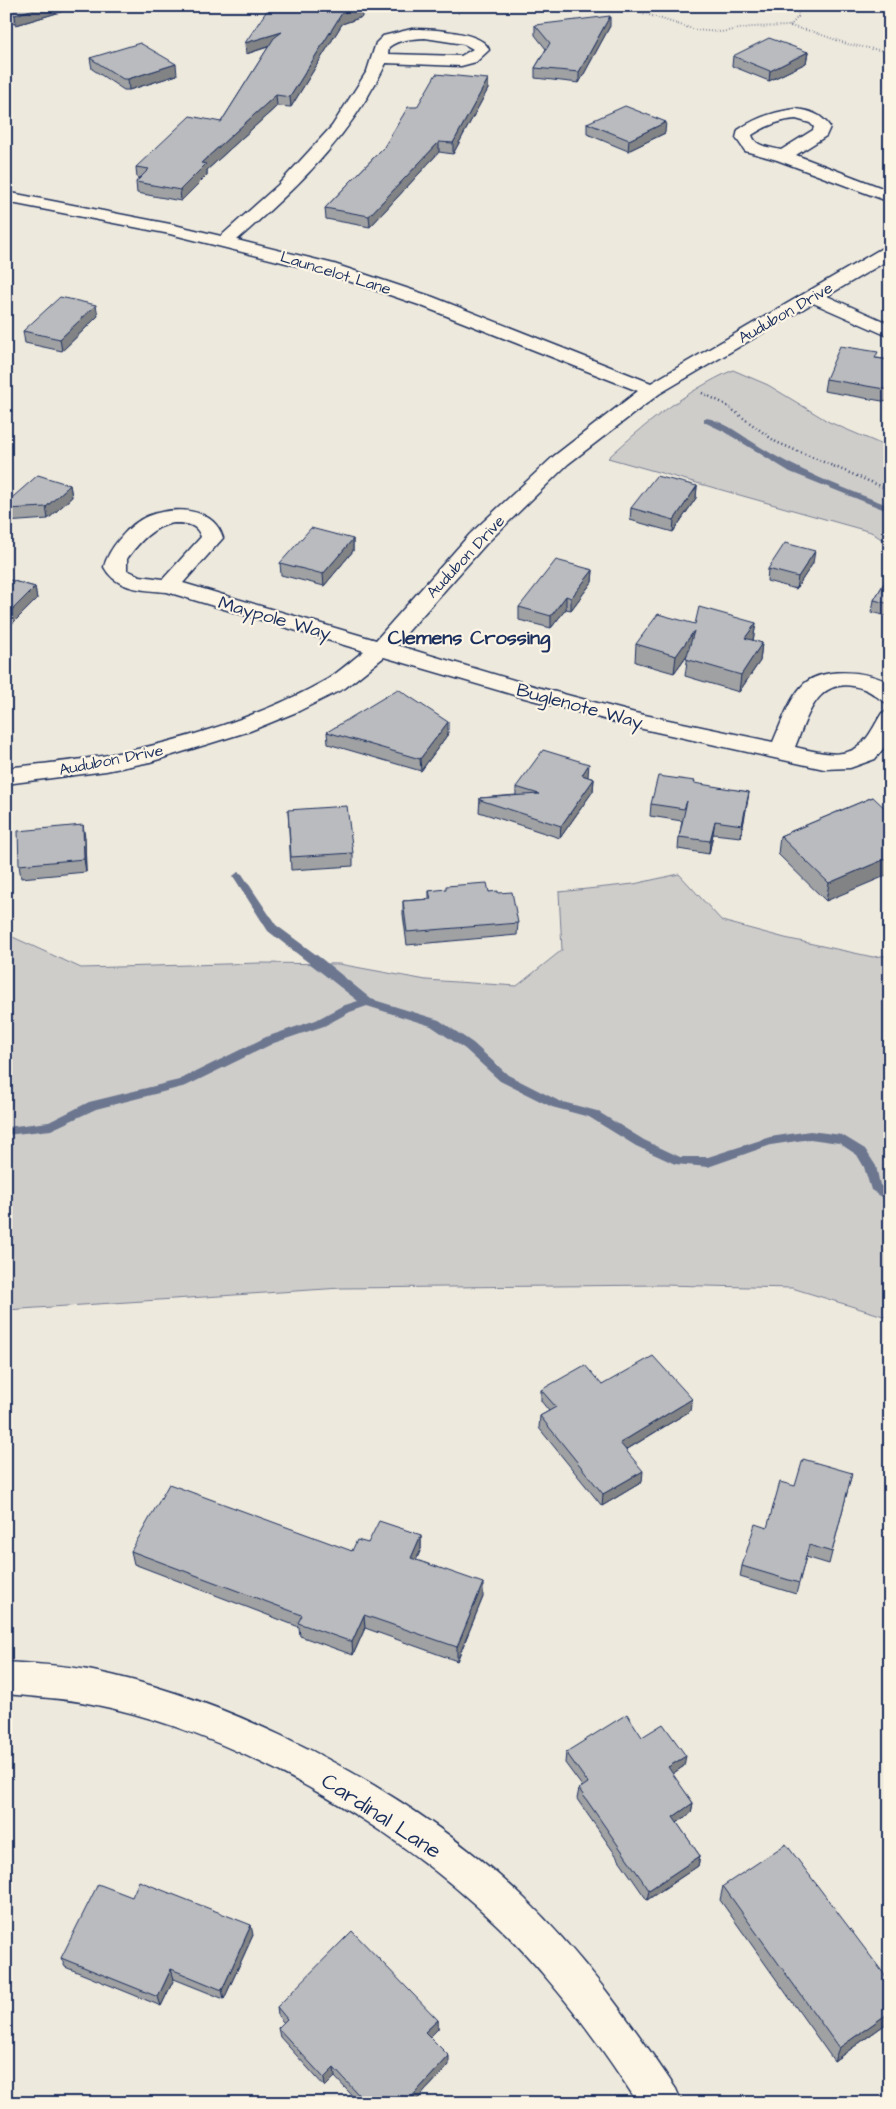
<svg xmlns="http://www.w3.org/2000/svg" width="896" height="2109" font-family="'Architects Daughter',sans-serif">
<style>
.green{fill:#cfcdca;stroke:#757e94}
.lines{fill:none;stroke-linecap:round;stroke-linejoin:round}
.stream{fill:#6c778f;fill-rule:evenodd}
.street-casing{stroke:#1b2f5e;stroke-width:3}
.path-far1{stroke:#1b2f5e;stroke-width:2;stroke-dasharray:0.5 2.5;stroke-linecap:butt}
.path{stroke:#1b2f5e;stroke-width:2.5;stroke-dasharray:1 3;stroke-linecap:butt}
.street{fill:#fcf5e5;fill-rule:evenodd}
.wall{fill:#a0a1a3;stroke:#1b2f5e}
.shaded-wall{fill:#828385;stroke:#1b2f5e}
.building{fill:#babbbe;stroke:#1b2f5e}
.labels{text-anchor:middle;stroke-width:4.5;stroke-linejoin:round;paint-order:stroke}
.far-street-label{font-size:16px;fill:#1b2f5e;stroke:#fcf5e5}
.street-label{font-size:19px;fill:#1b2f5e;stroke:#fcf5e5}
.neighbourhood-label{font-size:20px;font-weight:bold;fill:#1b2f5e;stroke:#fcf5e5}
.near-street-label{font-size:22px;fill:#1b2f5e;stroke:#fcf5e5}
</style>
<rect width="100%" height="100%" fill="#eee9dd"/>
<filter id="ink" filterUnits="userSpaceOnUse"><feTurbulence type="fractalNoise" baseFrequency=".02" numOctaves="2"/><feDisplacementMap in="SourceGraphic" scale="10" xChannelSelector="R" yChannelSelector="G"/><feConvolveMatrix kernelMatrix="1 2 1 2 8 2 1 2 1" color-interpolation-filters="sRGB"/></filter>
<g filter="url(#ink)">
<!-- green -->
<g class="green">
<path d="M733,370L768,385L829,422L890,448V545L871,532L608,458C646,423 686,391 733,370Z"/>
<polygon points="679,874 722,921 785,938 873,957 890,955 890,1318 792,1288 662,1285 341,1288 6,1310 6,934 81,968 261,963 339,964 426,980 517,986 562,950 559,892 634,884"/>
</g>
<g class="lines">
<!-- stream -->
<g class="stream">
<path d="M704,418C716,417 741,434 751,441C795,470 841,487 890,506V512L790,472L723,431L704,422Z"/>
<polygon points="238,872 242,874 276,925 322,959 371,999 439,1020 473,1043 508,1075 559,1101 597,1111 644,1140 680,1157 708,1157 770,1137 810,1131 842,1135 865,1149 876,1166 880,1185 890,1191 890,1202 871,1190 864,1167 857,1155 839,1143 810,1139 771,1145 708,1167 675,1164 636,1146 589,1117 552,1107 500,1081 465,1049 431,1026 367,1006 350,1012 324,1026 274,1043 186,1086 96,1109 51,1130 6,1135 6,1127 49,1122 89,1102 179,1080 266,1037 316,1020 342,1006 358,1001 268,931 233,876"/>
</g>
<!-- street casing -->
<g class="street-casing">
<g id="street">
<path d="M412,29C429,29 484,31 489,50L476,62L461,66L386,63C381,75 374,85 368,96C334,153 286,197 237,240L334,264L433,297L651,383L884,247L890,246V259L827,296L890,324V337L813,303L659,394L568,464L486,544L396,645L537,687L635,713L773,742C781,724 788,702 801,687C819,666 869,670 890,684V704C879,701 874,692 864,689C818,672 808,715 795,747C818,752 848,762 865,740C872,732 876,722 882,713L890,711V740L875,759L850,768L824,769L634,727L521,697L384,657L345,688L299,711L250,731L150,762L106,771L6,784V768C40,764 75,761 108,755C182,741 263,716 328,679C340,671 352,660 364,651L167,592C144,590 116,590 104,567C108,549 130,523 148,516C174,506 214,507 223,538L183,583L376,640L470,534L554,456L638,391L419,305L322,272L170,234L6,202V192L170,224L221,236L278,185L332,126L367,71L376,43L383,36ZM425,38L464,44L473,49L461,56L388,54L389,47C400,39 411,39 425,38ZM174,523C186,523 197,524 201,537L163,579L140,576L127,570V559C139,542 153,526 174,523Z"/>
<path d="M796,109C811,111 821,114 830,127L826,136L796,155L890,191V202L777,160L745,151L736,138L738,130C756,118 775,111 796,109ZM796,119L810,123L814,127L813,130L781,150C770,147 755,147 752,135C766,126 780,120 796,119Z"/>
<path d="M6,1662C35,1664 64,1665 93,1671C241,1701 415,1794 524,1898C582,1954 631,2022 676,2089L682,2103H638C599,2042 549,1975 497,1925C393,1824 234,1732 92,1704C64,1698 35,1697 6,1694Z"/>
</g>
</g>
<!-- path-far1 -->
<g class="path-far1">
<polyline points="621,6 696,30 721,32 751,27 790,26 814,32 847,44 890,52"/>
<polyline points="458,13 464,6"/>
<polyline points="790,26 798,17 798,6"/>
</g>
<!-- path -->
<polyline class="path" points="702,393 723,403 776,442 890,490"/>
<!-- street -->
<use href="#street" class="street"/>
</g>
<!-- wall -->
<g class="wall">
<polygon points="6,6 74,6 74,8 16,25 6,19"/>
<polygon points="362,17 342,24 291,107 277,106 207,170 207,175 181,201 137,193 136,182 139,178 137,178 136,167 221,122 269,46 246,54"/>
<polygon points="535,25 610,26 579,83 535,78 535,68 546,49 535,35"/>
<polygon points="808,52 806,63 769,81 732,66 733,56"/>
<polygon points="90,58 177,75 129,90 124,90 92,69"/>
<polygon points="488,79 488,89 453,154 439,152 370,227 326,219 325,208 384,147 417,107"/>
<polygon points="587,123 665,133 628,151 587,134"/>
<polygon points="98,316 62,351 25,343 23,331"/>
<polygon points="877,358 890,360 890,410 887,409 888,402 824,391 826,379"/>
<polygon points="70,485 72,497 48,519 6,522 6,503"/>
<polygon points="697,486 696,498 673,532 630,520 631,508"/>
<polygon points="353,539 353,551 324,586 281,575 280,563"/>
<polygon points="813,563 796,589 767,581 768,569"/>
<polygon points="593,570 592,582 571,610 566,609 551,628 519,620 519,607"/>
<polygon points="890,573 890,617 872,612 874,600"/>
<polygon points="6,579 35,587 37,599 12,624 6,622"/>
<polygon points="756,623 753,641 762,643 760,661 739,692 685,676 688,654 674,673 635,662 636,644 695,624"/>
<polygon points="327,732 448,734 421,771 328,744"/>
<polygon points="588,777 594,779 593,791 560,838 479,812 480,798 516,795 516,787"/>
<polygon points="695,781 694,784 749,792 747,804 741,837 713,834 709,854 678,849 679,837 682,821 650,816 651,804"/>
<polygon points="873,797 826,901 778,854 780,836"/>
<polygon points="288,810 353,853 353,866 291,870"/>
<polygon points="85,837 86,872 21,878 19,865"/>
<polygon points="429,891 489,892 498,893 518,923 517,935 407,945 403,914 403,901 429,899"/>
<polygon points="602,1385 690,1411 626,1450 642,1482 602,1506 539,1428 540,1416 549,1411 541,1401 541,1390"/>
<polygon points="852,1473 829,1564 806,1557 796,1594 740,1577 742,1566 795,1486"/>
<polygon points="421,1535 421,1549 416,1560 483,1597 457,1661 365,1628 353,1655 300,1636 299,1627 134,1564 131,1551 352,1551 368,1543"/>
<polygon points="642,1737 684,1766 672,1774 693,1803 691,1813 677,1823 700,1856 698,1866 647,1900 577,1799 579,1789 582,1786 565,1763 566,1752"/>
<polygon points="723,1886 890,1982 890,2021 834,2061 720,1900"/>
<polygon points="132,1897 253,1935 224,1999 174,1979 161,2006 65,1967 61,1958"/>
<polygon points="277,2007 438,2020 438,2029 430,2037 449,2065 414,2103 359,2103 335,2077 325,2087 280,2037 278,2028 284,2023 278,2016"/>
</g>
<!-- shaded-wall -->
<g class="shaded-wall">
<polygon points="43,6 74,6 74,8 16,25 15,15"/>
<polygon points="362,6 362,17 342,24 291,107 290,97 342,13"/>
<polygon points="610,16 610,26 579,83 579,72"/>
<polygon points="282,32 282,42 246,54 245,43"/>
<polygon points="808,52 806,63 769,81 770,71"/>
<polygon points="176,64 177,75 129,90 128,79"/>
<polygon points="488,79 488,89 453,154 453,143"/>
<polygon points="276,95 277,106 207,170 207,175 181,201 180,190 201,163"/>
<polygon points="666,122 665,133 628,151 629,140"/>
<polygon points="439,142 439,152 370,227 369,216"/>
<polygon points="96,305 98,316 62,351 60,339"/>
<polygon points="70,485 72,497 48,519 46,507"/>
<polygon points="697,486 696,498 673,532 674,520"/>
<polygon points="353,539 353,551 324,586 323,574"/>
<polygon points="815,551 813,563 796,589 798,577"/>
<polygon points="593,570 592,582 571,610 571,598"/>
<polygon points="35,587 37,599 12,624 10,612"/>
<polygon points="566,596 566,609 551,628 551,616"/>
<polygon points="756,623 753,640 743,656 745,638"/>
<polygon points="694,631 692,648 674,673 676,656"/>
<polygon points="762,643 760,661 739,692 741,675"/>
<polygon points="448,722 448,734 421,771 420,759"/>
<polygon points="589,764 588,777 582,775"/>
<polygon points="594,779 593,791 560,838 561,826"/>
<polygon points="749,792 747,804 741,837 742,825"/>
<polygon points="715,821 713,834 709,854 710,841"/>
<polygon points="83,825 85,837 86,872 84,859"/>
<polygon points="890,857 890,874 826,901 829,883"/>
<polygon points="692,1399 690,1411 619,1454 620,1443"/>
<polygon points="643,1471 642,1482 602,1506 603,1494"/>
<polygon points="421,1535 421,1549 411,1572 411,1558"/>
<polygon points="483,1583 483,1597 457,1661 457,1647"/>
<polygon points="364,1615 365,1628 353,1655 352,1642"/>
<polygon points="686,1756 684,1766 666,1778 668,1767"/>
<polygon points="693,1803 691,1813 671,1827 673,1817"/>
<polygon points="700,1856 698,1866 647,1900 649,1890"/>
<polygon points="251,1925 253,1935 224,1999 222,1990"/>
<polygon points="171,1969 174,1979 161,2006 158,1997"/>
<polygon points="890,2012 890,2021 834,2061 839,2048"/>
<polygon points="438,2020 438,2029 426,2041 425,2032"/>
<polygon points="449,2056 449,2065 414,2103 406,2103"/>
<polygon points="334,2068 335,2077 325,2087 324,2078"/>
</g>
<!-- building -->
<g class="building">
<polygon points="6,6 43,6 15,15 6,10"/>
<polygon points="270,6 362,6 342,13 290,97 276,95 201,163 206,164 180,190 136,182 149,169 136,167 190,116 221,122 274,38 282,32 245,43"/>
<polygon points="610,16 579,72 535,68 550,43 535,25"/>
<polygon points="769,38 808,52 770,71 733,56"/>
<polygon points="140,43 176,64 128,79 123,79 90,58"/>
<polygon points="436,74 488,79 453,143 439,142 369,216 325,208 384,147 408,107 417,107"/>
<polygon points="625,106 666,122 629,140 587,123"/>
<polygon points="60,297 96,305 60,339 23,331"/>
<polygon points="840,346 878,352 875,358 890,360 890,390 826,379"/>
<polygon points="38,475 70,485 46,507 6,509 6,503"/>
<polygon points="656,476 697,486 674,520 631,508"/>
<polygon points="311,528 353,539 323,574 280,563"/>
<polygon points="785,543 815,551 798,577 768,569"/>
<polygon points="556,560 593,570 571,598 566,596 551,616 519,607"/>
<polygon points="890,573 890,604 874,600"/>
<polygon points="6,579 35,587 10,612 6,611"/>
<polygon points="699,607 756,623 745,638 762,643 741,675 686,659 694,631 676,656 636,644 658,614 695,624"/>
<polygon points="398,689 448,722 420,759 327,732"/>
<polygon points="543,750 589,764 582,775 594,779 561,826 480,800 480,798 539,794 516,787"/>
<polygon points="658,776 695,781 694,783 749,792 742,825 715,821 710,841 679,837 687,801 684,809 651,804"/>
<polygon points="873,797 890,813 890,857 829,883 780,836"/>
<polygon points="347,806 353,853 291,857 288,810"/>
<polygon points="83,825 84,859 19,865 18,831"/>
<polygon points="487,883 489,892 498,891 498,893 512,892 518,923 407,932 403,901 431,899 429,891 446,889 446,886"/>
<polygon points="653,1356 692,1399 620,1443 643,1471 603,1494 540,1416 556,1407 541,1390 585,1365 602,1385"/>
<polygon points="803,1459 852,1473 832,1552 809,1545 799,1583 742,1566 755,1524 767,1528 780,1482 795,1486"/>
<polygon points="169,1484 352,1551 357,1540 368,1543 379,1521 421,1535 411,1558 483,1583 457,1647 364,1615 352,1642 298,1623 302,1615 131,1551"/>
<polygon points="627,1714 642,1737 663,1724 686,1756 668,1767 693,1803 673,1817 700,1856 649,1890 579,1789 588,1783 566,1752"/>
<polygon points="786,1844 890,1982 890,2012 839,2048 723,1886"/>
<polygon points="139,1881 251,1925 222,1990 171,1969 158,1997 61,1958 98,1884 132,1897"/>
<polygon points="352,1931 438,2020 425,2032 449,2056 406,2103 366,2103 334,2068 324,2078 278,2028 287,2019 277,2007"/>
</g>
</g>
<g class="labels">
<!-- far-street labels -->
<g class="far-street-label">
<text transform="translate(336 272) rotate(17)" y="6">Launcelot Lane</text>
<text transform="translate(785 312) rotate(-30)" y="6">Audubon Drive</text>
<text transform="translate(465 556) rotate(-47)" y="6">Audubon Drive</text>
<text transform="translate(111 759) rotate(-11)" y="6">Audubon Drive</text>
</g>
<!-- street labels -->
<g class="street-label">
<text transform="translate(275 617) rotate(16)" y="7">Maypole Way</text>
<text transform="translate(580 705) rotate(15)" y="7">Buglenote Way</text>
</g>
<!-- neighbourhood labels -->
<g class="neighbourhood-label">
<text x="469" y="644">Clemens Crossing</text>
</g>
<!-- near-street labels -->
<g class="near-street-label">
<text transform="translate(382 1815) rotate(33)" y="8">Cardinal Lane</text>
</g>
</g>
<!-- margin -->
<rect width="896" height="2109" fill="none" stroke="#fcf5e5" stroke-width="25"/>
<rect x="12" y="12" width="871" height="2084" fill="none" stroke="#1b2f5e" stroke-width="2" filter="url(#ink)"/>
</svg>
